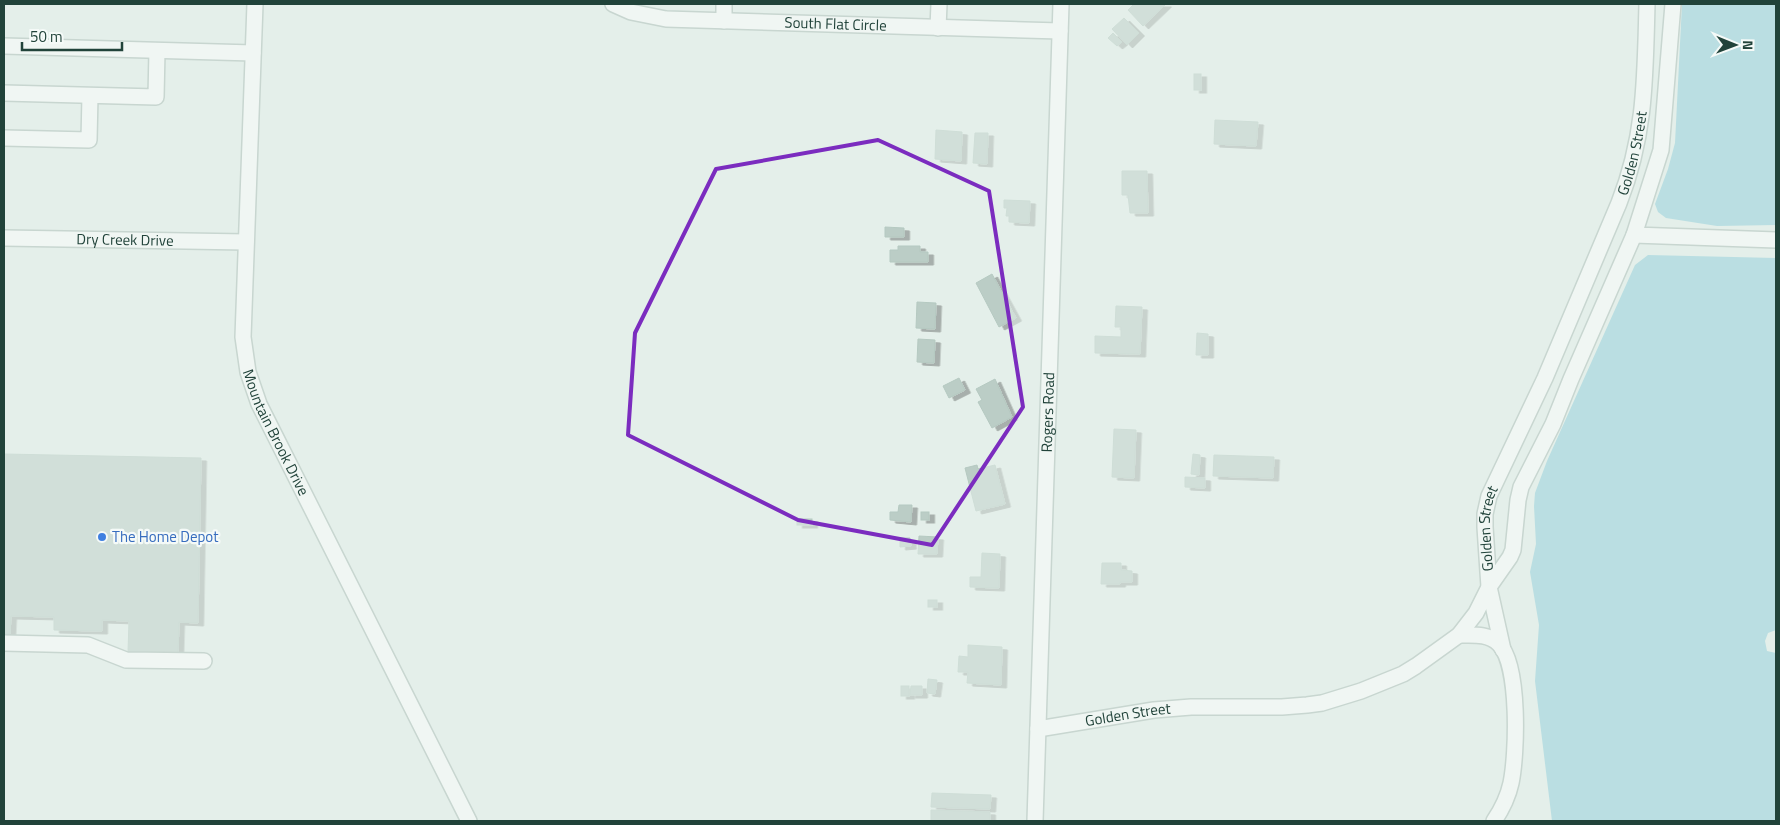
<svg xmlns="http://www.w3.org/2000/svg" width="1780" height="825" font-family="'Titillium Web',sans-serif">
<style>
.water{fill:#87cbd9}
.building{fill:#bbcdc6;stroke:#b5c9c1;filter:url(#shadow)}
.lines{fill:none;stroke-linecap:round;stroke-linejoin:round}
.minor-casing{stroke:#a6b8b2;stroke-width:18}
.minor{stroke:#fff;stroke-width:15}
.marked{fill:none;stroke:#7b2cbf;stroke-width:4;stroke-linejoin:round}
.shop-dot{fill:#3f7fe0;stroke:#f5faf8;stroke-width:2}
.labels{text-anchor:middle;stroke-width:4.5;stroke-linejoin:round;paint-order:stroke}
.street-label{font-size:15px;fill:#21433a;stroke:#f5faf8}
.shop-label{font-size:15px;fill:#366cbe;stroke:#f5faf8;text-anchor:start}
</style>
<defs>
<filter id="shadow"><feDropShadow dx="5.5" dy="3" stdDeviation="0" flood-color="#0004"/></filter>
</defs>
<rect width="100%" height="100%" fill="#e4efea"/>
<!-- water -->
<g class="water">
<polygon points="1682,4 1776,4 1776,225 1717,226 1666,218 1658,212 1655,204 1668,169 1675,143"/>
<polygon points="1648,255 1776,258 1776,630 1768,633 1765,641 1767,651 1776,653 1776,821 1552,821 1535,681 1539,625 1530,572 1536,544 1534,506 1535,493 1547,461 1635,265"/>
</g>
<!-- building -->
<g class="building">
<polygon points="1134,4 1166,4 1143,26 1128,10"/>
<polygon points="1124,18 1139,33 1127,45 1112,29"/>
<polygon points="1113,33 1122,42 1117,46 1108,38"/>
<rect x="1194" y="74" width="7" height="16"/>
<polygon points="1215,120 1258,122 1256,146 1214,144"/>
<polygon points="936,130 962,132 961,161 935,159"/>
<polygon points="975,133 988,133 987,164 973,163"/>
<polygon points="1122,171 1147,171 1148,213 1130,213 1128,195 1122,195"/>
<polygon points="1004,200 1030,201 1029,223 1009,222 1009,216 1006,216 1007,208 1004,208"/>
<polygon points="885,227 904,228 904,237 885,237"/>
<polygon points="898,246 920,246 920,252 928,252 928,262 890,262 890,250 898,250"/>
<polygon points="992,274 1016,318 999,327 976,283"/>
<polygon points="917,302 936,303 935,329 916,328"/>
<polygon points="1116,306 1142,307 1140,354 1095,353 1095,336 1121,337 1121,327 1115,327"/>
<polygon points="1197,333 1208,334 1208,355 1196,355"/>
<polygon points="918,339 935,340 934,363 917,362"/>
<polygon points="959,378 965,390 949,398 943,386"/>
<polygon points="995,379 1012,417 992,428 978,402 982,400 976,389"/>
<polygon points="1114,429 1136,430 1134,478 1112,477"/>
<polygon points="4,454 201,458 198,623 179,622 178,653 128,652 129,621 102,620 102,631 54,630 54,617 11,616 10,634 4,634"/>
<polygon points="1193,454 1200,455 1199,475 1191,474"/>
<polygon points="1214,455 1274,457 1273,478 1213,476"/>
<polygon points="977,465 978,469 995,465 1005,504 976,511 965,468"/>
<polygon points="1185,477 1205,478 1205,488 1185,487"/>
<polygon points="899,505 912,505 911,522 890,520 890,512 898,512"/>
<rect x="921" y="512" width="8" height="8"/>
<rect x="797" y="519" width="15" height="6"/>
<polygon points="919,536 938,537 937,554 918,554"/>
<polygon points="900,538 910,538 911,546 900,547"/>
<polygon points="982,553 1000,554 999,588 970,587 970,577 981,577"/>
<polygon points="1102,563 1121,563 1121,570 1132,571 1132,582 1120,582 1120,584 1101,584"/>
<rect x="928" y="600" width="9" height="7"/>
<polygon points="968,645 1002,647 1001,685 967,683 968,672 958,672 959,656 968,657"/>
<polygon points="928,679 937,680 935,694 927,693"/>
<rect x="901" y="686" width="8" height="10"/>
<polygon points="911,686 922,686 922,695 910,695"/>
<polygon points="932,793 991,795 990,809 931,807"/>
<polygon points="931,810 990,812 990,821 931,821"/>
</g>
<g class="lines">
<!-- minor casing -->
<g class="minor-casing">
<g id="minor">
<path id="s1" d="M255,4L243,337L248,372L259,404L469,821"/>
<path id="s2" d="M613,4L631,12L666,19L1060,31"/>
<polyline points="1673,4 1661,150 1634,235 1776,240"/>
<polyline points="724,21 724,4"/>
<polyline points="938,28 939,4"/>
<polyline points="4,46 253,53"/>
<polyline points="4,93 156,97 157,51"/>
<polyline points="4,138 89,140 90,96"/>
<path id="s3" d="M4,238L246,242"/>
<path d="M1459,635C1472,635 1489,633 1499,644C1520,665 1517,754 1511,783C1508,797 1502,809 1494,821"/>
<polyline points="4,643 88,645 126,660 204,661"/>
<polyline points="1503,650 1489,587 1510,557 1513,550 1518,500 1521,487 1553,424 1571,379 1634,235"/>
<path id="s4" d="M1038,729L1154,710L1191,707H1282L1307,705L1322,703L1361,691L1403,674L1416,666L1459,635L1476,613L1489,587L1485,527V514L1489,496L1545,378L1619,203C1646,134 1645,76 1647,4"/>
<path id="s5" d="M1035,821L1061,4"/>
</g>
</g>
<!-- minor -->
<use href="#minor" class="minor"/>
</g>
<!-- marked area -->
<path d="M0 0H1780V825H0ZM878,140L989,191L1023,407L932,545L798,520L628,435L635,333L716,169Z" fill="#e4efea" fill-opacity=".55" fill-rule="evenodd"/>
<path class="marked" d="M878,140L989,191L1023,407L932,545L798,520L628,435L635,333L716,169Z"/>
<!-- markers -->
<circle class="shop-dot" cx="102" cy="537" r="5"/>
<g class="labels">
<!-- street labels -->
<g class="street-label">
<text dy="5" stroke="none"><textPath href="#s2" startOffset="225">South Flat Circle</textPath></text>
<text dy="5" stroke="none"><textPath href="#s4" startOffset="961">Golden Street</textPath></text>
<text dy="5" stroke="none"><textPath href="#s3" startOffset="121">Dry Creek Drive</textPath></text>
<text dy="5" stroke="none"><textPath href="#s5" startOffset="409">Rogers Road</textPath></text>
<text dy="5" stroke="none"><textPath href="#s1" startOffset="435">Mountain Brook Drive</textPath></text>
<text dy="5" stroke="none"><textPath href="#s4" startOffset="556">Golden Street</textPath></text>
<text dy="5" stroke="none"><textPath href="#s4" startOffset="91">Golden Street</textPath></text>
</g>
<!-- shop labels -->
<g class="shop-label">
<text x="112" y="542">The Home Depot</text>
</g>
</g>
<!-- border -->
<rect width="1780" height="825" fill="none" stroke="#21433a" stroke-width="10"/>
<!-- north arrow -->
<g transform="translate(1735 45) rotate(91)" stroke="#f5faf8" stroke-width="4" paint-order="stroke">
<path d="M0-4L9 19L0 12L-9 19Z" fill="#21433a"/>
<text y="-8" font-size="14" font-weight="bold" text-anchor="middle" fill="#21433a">N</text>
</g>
<!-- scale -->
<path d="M22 42v8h100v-8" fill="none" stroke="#21433a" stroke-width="2.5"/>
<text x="30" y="42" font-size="15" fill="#21433a" stroke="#f5faf8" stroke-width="4" paint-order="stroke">50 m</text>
</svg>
